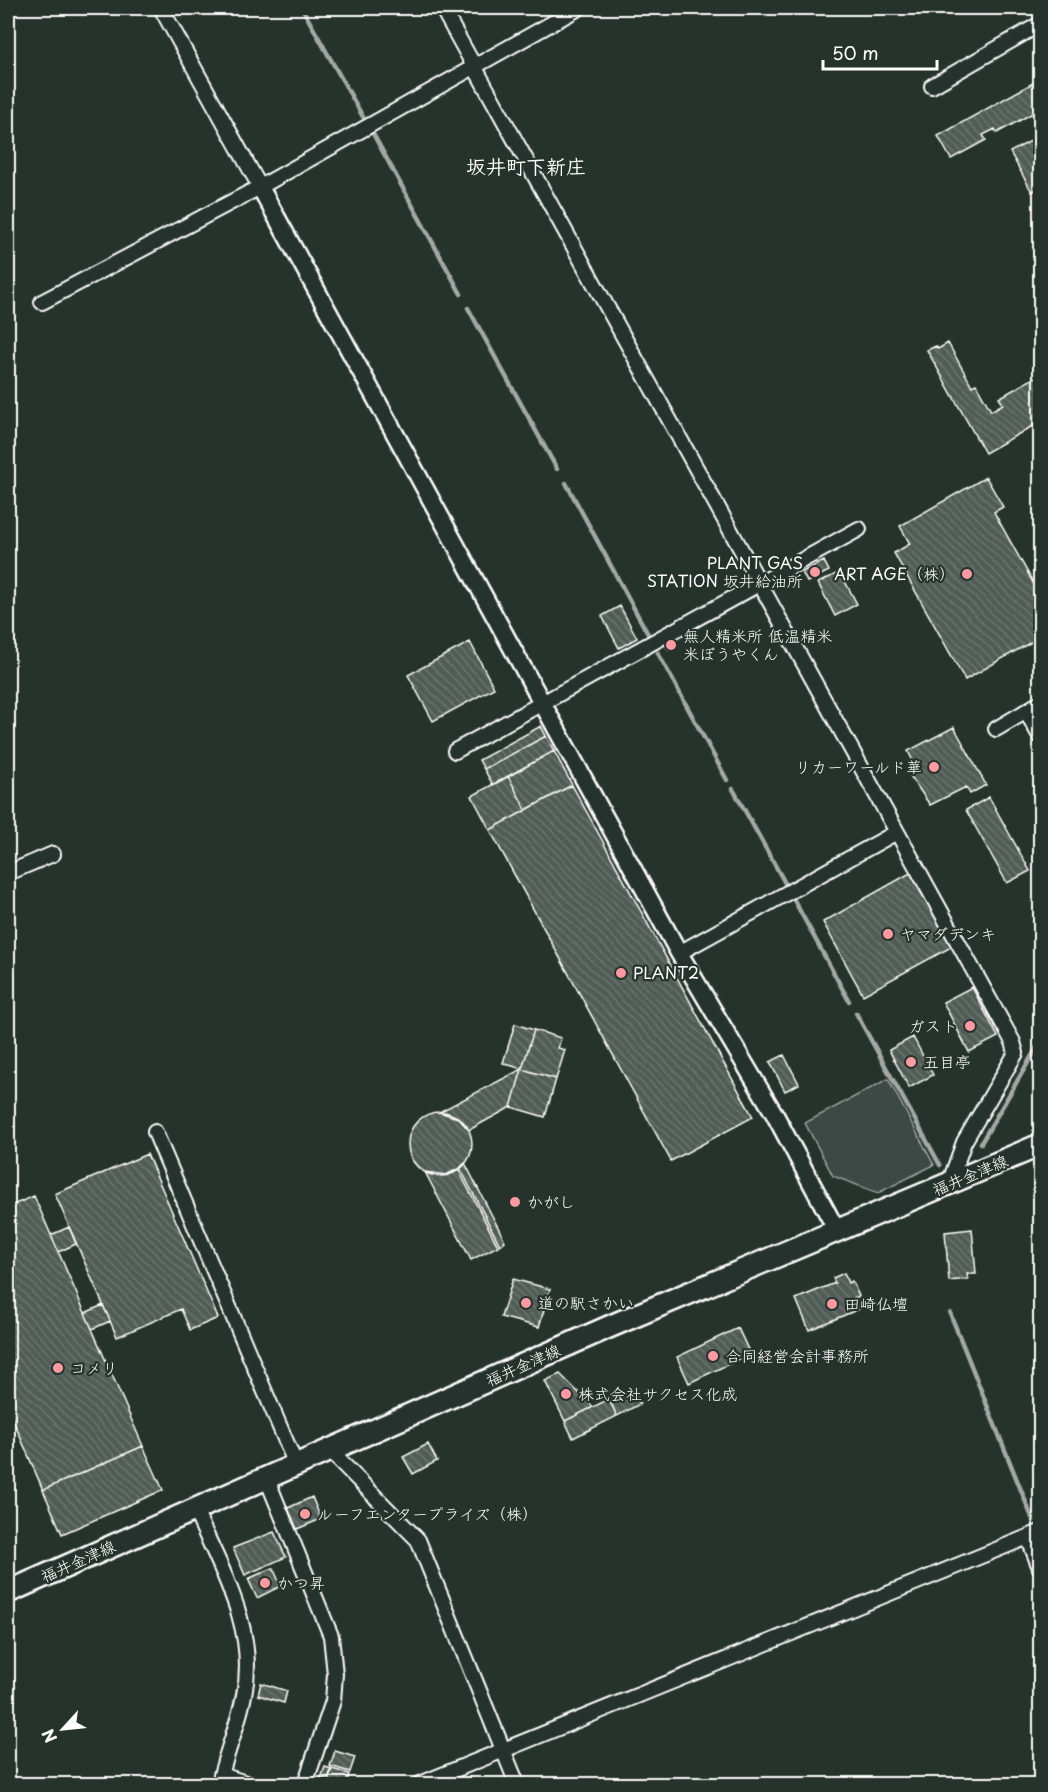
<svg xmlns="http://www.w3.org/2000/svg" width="1048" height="1792" font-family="'Playpen Sans','Klee One',sans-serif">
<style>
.green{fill:#3e4944;stroke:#9ea4a2;stroke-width:1.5}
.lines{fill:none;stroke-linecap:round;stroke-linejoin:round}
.stream{stroke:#a4a9a7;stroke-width:4.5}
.building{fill:url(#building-back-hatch);stroke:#fff;stroke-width:1.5}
.minor-casing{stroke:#fff;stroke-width:18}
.tertiary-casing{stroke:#fff;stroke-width:21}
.primary-casing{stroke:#fff;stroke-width:26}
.minor{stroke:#26332d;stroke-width:14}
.tertiary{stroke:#26332d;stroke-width:16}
.primary{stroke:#26332d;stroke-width:21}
.poi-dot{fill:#ff9aa2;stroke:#26332d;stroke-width:2}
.labels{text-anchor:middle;stroke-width:4.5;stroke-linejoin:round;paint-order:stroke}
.poi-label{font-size:16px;fill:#fff;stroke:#26332d;text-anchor:start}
.street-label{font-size:16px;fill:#fff;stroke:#26332d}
.quarter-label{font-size:20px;font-weight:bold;fill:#fff;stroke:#26332d}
</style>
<defs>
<pattern id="building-back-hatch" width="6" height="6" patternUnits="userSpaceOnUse" patternTransform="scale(1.5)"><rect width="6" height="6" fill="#515c57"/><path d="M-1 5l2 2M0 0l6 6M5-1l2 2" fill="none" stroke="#6b7470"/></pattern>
</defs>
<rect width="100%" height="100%" fill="#26332d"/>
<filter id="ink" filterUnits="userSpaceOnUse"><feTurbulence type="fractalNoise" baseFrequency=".0167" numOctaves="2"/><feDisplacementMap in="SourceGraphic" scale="12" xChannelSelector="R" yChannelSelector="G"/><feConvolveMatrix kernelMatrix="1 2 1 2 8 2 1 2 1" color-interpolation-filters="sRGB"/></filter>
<g filter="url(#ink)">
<path class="green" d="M 888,1079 L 934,1165 L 878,1193 L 833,1176 L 805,1123 Z"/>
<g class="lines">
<path class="stream" d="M 302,8 L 363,117
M 372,132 L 461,294
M 468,308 L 557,469
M 566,483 L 649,636
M 658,653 L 727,780
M 733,789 L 786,885
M 794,900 L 849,1001
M 856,1013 L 940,1165
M 981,1143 L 1040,1042
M 950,1313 L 1033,1520"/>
</g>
<path class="building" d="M 1040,79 L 1040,109 L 997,133 L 995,129 L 983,135 L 986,140 L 951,159 L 938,136 Z
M 1040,136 L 1040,187 L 1032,192 L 1010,152 Z
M 948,343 L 972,386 L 976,384 L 991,411 L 1003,404 L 999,398 L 1039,375 L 1040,422 L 985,453 L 927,350 L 936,346 L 938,349 Z
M 986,477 L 1003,507 L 994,512 L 1040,595 L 1040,637 L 965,680 L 894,553 L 910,544 L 900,526 Z
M 824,561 L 829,571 L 807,582 L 802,572 Z
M 840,572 L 857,604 L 835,616 L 818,583 Z
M 620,606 L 637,638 L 619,648 L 602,616 Z
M 674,641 L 677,646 L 669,650 L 666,645 Z
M 470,642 L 494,688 L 433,721 L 408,675 Z
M 541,726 L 546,736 L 484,769 L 479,760 Z
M 954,727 L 986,785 L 970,794 L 966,787 L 930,805 L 911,777 L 913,761 L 908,751 Z
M 546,736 L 554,751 L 493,785 L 484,769 Z
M 554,751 L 572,785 L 526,810 L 508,776 Z
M 508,776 L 526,810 L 490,830 L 472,796 Z
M 572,785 L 753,1117 L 671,1161 L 490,830 Z
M 989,797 L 1030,871 L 1007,883 L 966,810 Z
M 912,872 L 953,946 L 863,995 L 823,922 Z
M 972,987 L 998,1037 L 969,1052 L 943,1002 Z
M 515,1024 L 534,1030 L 522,1069 L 503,1063 Z
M 534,1030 L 561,1038 L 558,1048 L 565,1050 L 556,1079 L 522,1069 Z
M 913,1037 L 933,1075 L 909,1088 L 889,1050 Z
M 784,1055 L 799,1084 L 785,1091 L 770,1062 Z
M 522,1069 L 556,1079 L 545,1117 L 511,1107 Z
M 522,1069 L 511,1107 L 469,1130 L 458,1118 L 439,1112 Z
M408 1144a32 32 0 1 1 64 0a32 32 0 1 1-64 0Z
M 147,1154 L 218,1318 L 190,1330 L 181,1309 L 117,1337 L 55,1194 Z
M 465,1163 L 505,1241 L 500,1245 L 460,1168 Z
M 458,1169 L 498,1246 L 471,1260 L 425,1172 L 446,1175 Z
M 34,1196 L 143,1446 L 43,1490 L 8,1408 L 8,1207 Z
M 69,1227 L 76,1244 L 58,1252 L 51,1235 Z
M 972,1229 L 976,1274 L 967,1274 L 968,1279 L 949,1281 L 945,1232 Z
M 844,1273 L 848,1283 L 852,1281 L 859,1296 L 854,1298 L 859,1309 L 809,1330 L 796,1299 L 835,1283 L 833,1278 Z
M 513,1279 L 550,1289 L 539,1327 L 501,1317 Z
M 103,1305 L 110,1321 L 92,1329 L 85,1313 Z
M 738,1328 L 750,1354 L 689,1383 L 677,1357 Z
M 560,1374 L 593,1407 L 565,1421 L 545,1381 Z
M 633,1390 L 640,1404 L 617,1416 L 610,1402 Z
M 609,1399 L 617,1416 L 573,1438 L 565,1421 Z
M 428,1444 L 437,1461 L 413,1474 L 403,1457 Z
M 143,1446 L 163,1490 L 62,1534 L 43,1490 Z
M 312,1497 L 321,1519 L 297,1529 L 288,1508 Z
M 312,1497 L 321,1519 L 297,1529 L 288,1508 Z
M 274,1532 L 286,1557 L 245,1575 L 233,1548 Z
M 273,1568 L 281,1586 L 257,1598 L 248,1579 Z
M 261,1683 L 287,1691 L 284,1703 L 258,1695 Z
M 335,1751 L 355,1757 L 350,1772 L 330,1766 Z
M 325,1767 L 331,1769 L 328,1780 L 321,1778 Z
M 332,1769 L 349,1774 L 346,1784 L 327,1784 Z"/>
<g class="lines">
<g class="minor-casing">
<path id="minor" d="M 161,8 L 260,187
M 442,8 L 1013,1042 L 1016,1053 L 964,1142 L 949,1184
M 932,86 L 1040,24
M 42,302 L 260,187 L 579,8
M 1026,711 L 1040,736
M 996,729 L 1040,703
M 455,751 L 859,529
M 8,873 L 53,854
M 679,953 L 897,832
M 155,1132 L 296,1465
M 329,1450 L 418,1540 L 517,1784
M 267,1479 L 331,1636 L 335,1674 L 333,1701 L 305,1784
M 195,1510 C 220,1568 258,1629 244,1695 C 239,1722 228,1748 221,1775 L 249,1784
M 1028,1537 L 1040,1568
M 420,1784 L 1040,1532"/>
</g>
<g class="tertiary-casing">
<path id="tertiary" d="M 260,187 L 679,953 L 775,1115 L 837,1231"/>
</g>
<g class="primary-casing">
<path id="primary" d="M 8,1592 L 611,1326 L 1040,1145"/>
</g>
<use href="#minor" class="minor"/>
<use href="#tertiary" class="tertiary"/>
<use href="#primary" class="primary"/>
</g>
</g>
<g class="poi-dot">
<circle cx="815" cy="572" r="6"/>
<circle cx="967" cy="574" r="6"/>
<circle cx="671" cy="645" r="6"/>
<circle cx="934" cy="767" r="6"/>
<circle cx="888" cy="934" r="6"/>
<circle cx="621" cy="973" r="6"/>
<circle cx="970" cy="1026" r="6"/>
<circle cx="911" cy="1062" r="6"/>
<circle cx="515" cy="1202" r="6"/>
<circle cx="526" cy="1303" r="6"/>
<circle cx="832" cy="1304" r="6"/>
<circle cx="713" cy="1356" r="6"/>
<circle cx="58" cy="1368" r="6"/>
<circle cx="566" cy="1394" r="6"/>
<circle cx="305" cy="1514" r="6"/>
<circle cx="265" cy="1583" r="6"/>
</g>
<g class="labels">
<g class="poi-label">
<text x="803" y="569" text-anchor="end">PLANT GAS<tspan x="803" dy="18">STATION 坂井給油所</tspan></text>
<text x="955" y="580" text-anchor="end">ART AGE（株）</text>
<text x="683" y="642">無人精米所 低温精米<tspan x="683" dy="18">米ぼうやくん</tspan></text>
<text x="922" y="773" text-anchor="end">リカーワールド華</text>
<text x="900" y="940">ヤマダデンキ</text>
<text x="633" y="979">PLANT2</text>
<text x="958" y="1032" text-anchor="end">ガスト</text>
<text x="923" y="1068">五目亭</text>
<text x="527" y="1208">かがし</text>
<text x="538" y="1309">道の駅さかい</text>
<text x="844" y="1310">田崎仏壇</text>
<text x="725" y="1362">合同経営会計事務所</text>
<text x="70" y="1374">コメリ</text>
<text x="578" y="1400">株式会社サクセス化成</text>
<text x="317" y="1520">ルーフエンタープライズ（株）</text>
<text x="277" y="1589">かつ昇</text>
</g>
<g class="street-label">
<text transform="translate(970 1175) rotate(-23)" y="6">福井金津線</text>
<text transform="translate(523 1365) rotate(-24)" y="6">福井金津線</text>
<text transform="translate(78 1561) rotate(-24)" y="6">福井金津線</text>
</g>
<g class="quarter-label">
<text x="526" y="174">坂井町下新庄</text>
</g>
</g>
<rect width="1048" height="1792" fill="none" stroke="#26332d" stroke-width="30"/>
<rect x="15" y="15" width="1018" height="1762" fill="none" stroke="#fff" stroke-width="2" filter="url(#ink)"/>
<g transform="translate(63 1729) rotate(243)" stroke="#26332d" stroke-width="4.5" paint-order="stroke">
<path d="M0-4.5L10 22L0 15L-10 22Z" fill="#ffffff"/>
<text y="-9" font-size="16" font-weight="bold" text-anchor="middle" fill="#ffffff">N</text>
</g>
<path d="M823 60v9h114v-9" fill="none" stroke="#ffffff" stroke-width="3"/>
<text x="832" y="60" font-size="18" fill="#ffffff" stroke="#26332d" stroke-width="4.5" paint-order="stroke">50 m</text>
</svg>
